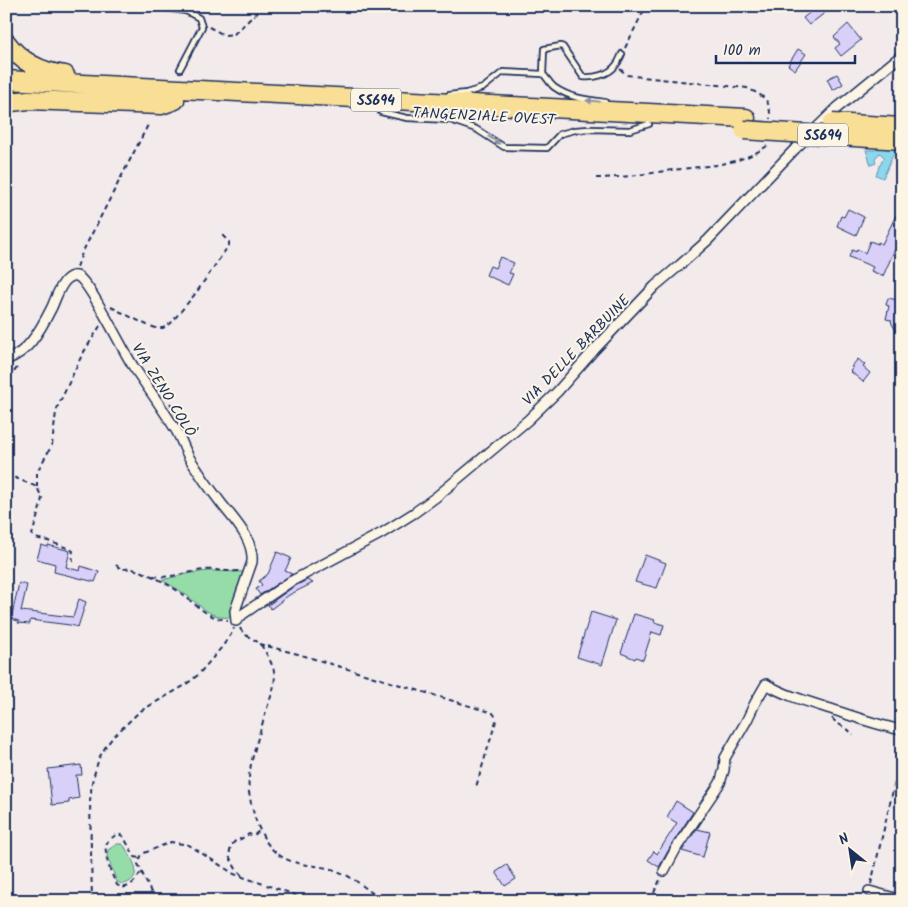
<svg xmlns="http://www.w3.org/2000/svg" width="908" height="907" font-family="Kalam,sans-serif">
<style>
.green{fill:#96dca9;stroke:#588684}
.water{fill:#8cd7ec;stroke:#5f94b3}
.building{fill:#d9d0f9;stroke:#1b2f5e}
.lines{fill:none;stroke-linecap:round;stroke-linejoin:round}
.lane-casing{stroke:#1b2f5e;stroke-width:8}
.street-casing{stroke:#1b2f5e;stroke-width:12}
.highway-casing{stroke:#1b2f5e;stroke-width:21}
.path{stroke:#1b2f5e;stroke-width:2;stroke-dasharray:5 4;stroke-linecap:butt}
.lane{stroke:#fcf5e5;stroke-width:4.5}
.street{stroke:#fcf5e5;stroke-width:9}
.highway{stroke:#f9df96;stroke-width:18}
.highway-bridge-casing{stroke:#1b2f5e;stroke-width:21;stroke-linecap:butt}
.highway-bridge{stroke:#f9df96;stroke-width:18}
.oneway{fill:#8c92a2}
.labels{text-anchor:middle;stroke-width:4;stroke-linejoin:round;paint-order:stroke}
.shield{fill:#fcf5e5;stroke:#5e6a86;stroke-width:1}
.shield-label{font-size:14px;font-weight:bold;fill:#1b2f5e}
.street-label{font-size:15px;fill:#1b2f5e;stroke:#fcf5e5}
</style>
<rect width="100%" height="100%" fill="#f2eaeb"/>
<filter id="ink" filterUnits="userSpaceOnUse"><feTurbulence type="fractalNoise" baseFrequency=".02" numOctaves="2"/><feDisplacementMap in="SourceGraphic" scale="10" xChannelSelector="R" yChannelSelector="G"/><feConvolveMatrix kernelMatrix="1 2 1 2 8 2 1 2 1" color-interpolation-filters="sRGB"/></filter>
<g filter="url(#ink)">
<path class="green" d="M 209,571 L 246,572 L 231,617 C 212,620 200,605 186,595 C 178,589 170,585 162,580 L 191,573 Z
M 117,844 L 122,844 L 125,847 C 131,858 143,873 129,882 C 124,885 122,884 117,882 L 107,856 L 108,850 Z"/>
<path class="water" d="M 885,139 L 900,139 L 883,178 L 876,175 L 882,160 L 885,158 L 880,153 L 875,158 L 876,163 L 871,165 L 866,150 L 876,150 Z"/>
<path class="building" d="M 818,6 L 826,12 L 809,25 L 803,18 Z
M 848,24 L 861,40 L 841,56 L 835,48 L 840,44 L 834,37 Z
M 798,49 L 806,54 L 795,70 L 788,65 Z
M 837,74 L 843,84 L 833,90 L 827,79 Z
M 902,203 L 902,243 L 900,242 L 896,249 L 895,249 L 883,276 L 871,271 L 873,267 L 849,257 L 852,250 L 856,252 L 857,249 L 865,253 L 870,241 L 878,244 L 878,242 L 882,244 Z
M 848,209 L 864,217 L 856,235 L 837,226 L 841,216 L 844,217 Z
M 500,257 L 514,263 L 509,273 L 513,274 L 508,285 L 486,275 L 490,266 L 495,268 Z
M 888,298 L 902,301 L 902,340 L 892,324 L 891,320 L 886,319 L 889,306 L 886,305 Z
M 858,359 L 865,365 L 863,367 L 870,373 L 863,382 L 850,371 L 853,368 L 851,367 Z
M 41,545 L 48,547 L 48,545 L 70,551 L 66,567 L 80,571 L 81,566 L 99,572 L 95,582 L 54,572 L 55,564 L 37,559 Z
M 277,552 L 291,558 L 285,571 L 292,574 L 260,595 L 256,589 L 262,585 L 259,581 L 268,574 Z
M 645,555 L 666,563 L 657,588 L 635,582 Z
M 307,580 L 313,583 L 289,595 L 271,609 L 268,605 L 293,587 Z
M 19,583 L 27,585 L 21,611 L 73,617 L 79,599 L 86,602 L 78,627 L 70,625 L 30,620 L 30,624 L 18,623 L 19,621 L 11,619 Z
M 591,612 L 616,620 L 602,665 L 577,657 Z
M 634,614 L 655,620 L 654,622 L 664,625 L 661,635 L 652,632 L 643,660 L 636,657 L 635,659 L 621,653 Z
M 81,765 L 82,775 L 76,775 L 79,798 L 69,800 L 69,803 L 52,805 L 48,769 Z
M 676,801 L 693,812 L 672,844 L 659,867 L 648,860 L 654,851 L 657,854 L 677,823 L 667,817 Z
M 704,818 L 697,829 L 710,832 L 703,857 L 682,851 Z
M 507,865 L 516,879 L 505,886 L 496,872 Z"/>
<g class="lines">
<g class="lane-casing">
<path id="lane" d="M 149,6 L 186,11 L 199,18 L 202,27 L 180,69
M 543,74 L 544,49 L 561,46 L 563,47 L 583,77 C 594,78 609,75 616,65 C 619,62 620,58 622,54
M 449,95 L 466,93 L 483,88 L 503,72 L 543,74 C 547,78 550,84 554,87 C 569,98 588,100 605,102
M 381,112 L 407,118 L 450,120 L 476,129 L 504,147 L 547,148 L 560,134 L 575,130 L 589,129 L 630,130 L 649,124"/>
</g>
<g class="street-casing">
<path id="street" d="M 6,360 C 16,356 24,351 31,342 C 39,332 46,319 52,307 C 56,298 59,287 66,280 C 69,277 73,275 77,276 C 89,280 123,351 133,366 C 148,388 163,409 177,432 C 182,441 185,451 190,459 C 200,475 210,489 221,503 C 234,520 254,539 252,562 L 237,605 L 235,611 L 236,621
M 236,621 L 243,614 L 290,582 L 382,533 L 414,513 L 436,497 L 528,420 L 557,392 L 595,349 L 655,286 L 680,265 L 708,240 L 795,149 L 837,108 L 902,55
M 664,871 L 677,847 L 720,783 L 724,770 L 725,758 L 747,720 L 755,703 L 766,684 C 786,696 809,702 831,709 C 855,717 877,725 902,730
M 869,891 L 902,900"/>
</g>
<g class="highway-casing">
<path id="highway" d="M 6,42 C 20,61 41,72 65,75
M 6,80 L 746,118
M 6,103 L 11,102 L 28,100 L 161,105 L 175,100"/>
</g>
<path class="path" d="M 209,27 L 224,35 L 234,34 L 264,6
M 625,48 L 646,6
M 620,69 L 627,75 L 642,77 L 747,88 C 763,96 771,99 770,119
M 596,178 C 621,178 646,174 672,170 C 704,166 739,166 767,146
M 77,267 L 82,253 L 149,123
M 111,307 L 147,325 L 156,328 L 163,328 L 171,323 L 196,293 L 229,245 L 229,242 L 221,234
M 6,376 L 14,372 L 19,365
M 170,403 L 178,416
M 6,474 L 37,487 L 42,498 L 40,508 L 32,535 L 35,538 L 48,541 L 70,549 L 73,551 L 72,555 L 73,561
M 37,487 L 37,472 L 52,445 L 56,412 L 58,406 L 82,355 L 100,326
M 116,565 L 121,569 C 126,569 131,568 136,570 C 148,573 168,584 178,591 C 194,602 207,619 228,620
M 153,576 C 170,579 187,572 204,570 C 216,569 228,572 240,571
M 240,628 C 245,638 253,637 260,644 C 265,650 272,663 274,671 C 277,685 270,698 266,711 C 260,734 246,769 249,792 C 250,801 253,810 255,818 C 259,829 264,840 271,848 C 289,867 308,863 331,869 C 350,874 367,889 382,901
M 259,644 L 298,654 L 493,713 L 495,716 L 496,721 L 476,787
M 832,718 C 838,726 848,727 853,735
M 139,858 L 135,857 L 123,836 L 118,834 C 115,836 109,839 108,841 C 101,851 112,876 117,885 C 128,892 135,881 141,872
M 242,876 L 236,869 L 229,856 L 231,846 L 236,840 L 241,839 L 249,834 L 253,836 L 260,830
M 871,884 L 902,752
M 92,901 L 90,801 L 92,782 L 99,758 L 106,746 L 114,736 L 139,712 L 184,686 L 198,675 L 222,647 L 232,633 L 234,628
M 155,901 L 138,864 L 142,854 L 171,842 L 189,845 L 234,874 L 287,892 L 310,901
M 650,901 L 661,878"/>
<use href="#lane" class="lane"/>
<use href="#street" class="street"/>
<use href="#highway" class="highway"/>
<g class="highway-bridge-casing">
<path id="highway-bridge" d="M 832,123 L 902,127
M 744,130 L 902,140"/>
</g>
<use href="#highway-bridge" class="highway-bridge"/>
</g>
<defs><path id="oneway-solid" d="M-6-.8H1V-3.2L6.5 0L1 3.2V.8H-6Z" transform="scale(1.25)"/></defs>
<g class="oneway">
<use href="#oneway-solid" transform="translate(593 101) rotate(-174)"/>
<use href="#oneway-solid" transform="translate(494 140) rotate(33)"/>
</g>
</g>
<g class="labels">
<g class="shield">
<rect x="351" y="88.5" width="50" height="23" rx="4"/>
<rect x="798" y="123.5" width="50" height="23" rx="4"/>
</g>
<g class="shield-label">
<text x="376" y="105">SS694</text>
<text x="823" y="140">SS694</text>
</g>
<g class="street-label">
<text transform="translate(484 116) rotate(3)" y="5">TANGENZIALE OVEST</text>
<text transform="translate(576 350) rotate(-46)" y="5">VIA DELLE BARBUINE</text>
<text transform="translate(164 390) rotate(58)" y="5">VIA ZENO COLÒ</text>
</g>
</g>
<rect width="908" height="907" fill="none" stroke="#fcf5e5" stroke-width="25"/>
<rect x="12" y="12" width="883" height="882" fill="none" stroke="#1b2f5e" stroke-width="2" filter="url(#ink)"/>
<g transform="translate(850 850) rotate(330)" stroke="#fcf5e5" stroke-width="4" paint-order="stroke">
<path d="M0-4L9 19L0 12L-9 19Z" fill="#1b2f5e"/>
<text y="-8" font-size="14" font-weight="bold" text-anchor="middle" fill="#1b2f5e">N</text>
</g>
<path d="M716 55v8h139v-8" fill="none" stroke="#1b2f5e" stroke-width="2.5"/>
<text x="723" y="55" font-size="15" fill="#1b2f5e" stroke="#fcf5e5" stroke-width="4" paint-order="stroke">100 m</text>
</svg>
